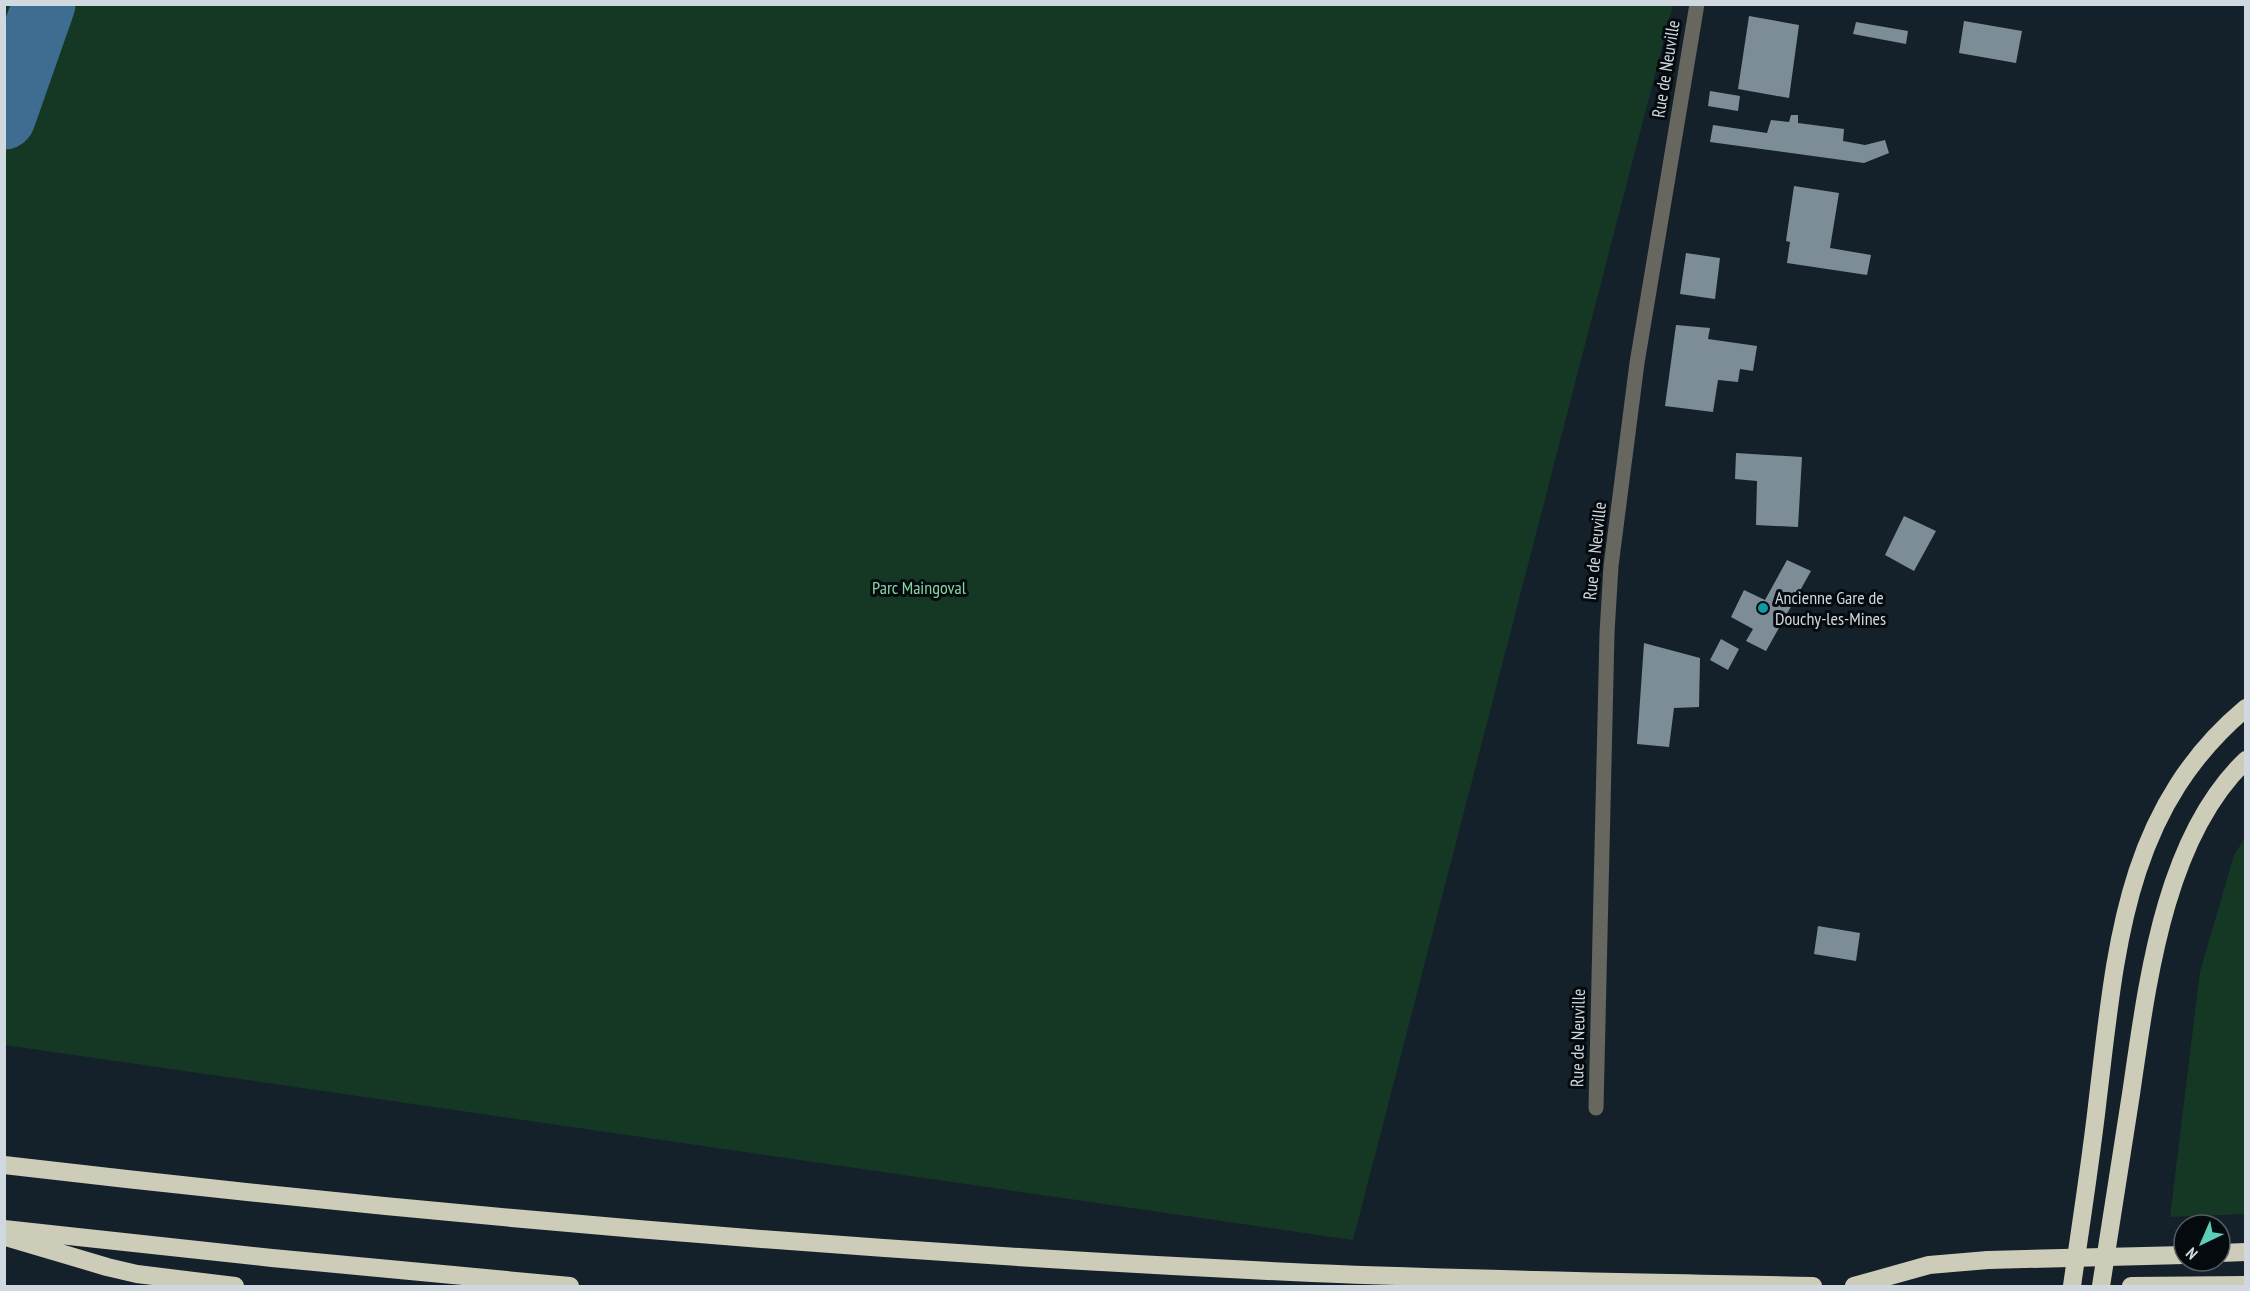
<svg xmlns="http://www.w3.org/2000/svg" width="2250" height="1291" font-family="'PT Sans Narrow',sans-serif">
<style>
.green{fill:#153824}
.lines{fill:none;stroke-linecap:round;stroke-linejoin:round}
.river{stroke:#3f6d91;stroke-width:63}
.building{fill:#7d8d98}
.minor{stroke:#67665f;stroke-width:15}
.highway{stroke:#cdccb9;stroke-width:18}
.highway-bridge{stroke:#cdccb9;stroke-width:18}
.culture-dot{fill:#0f9aa8;stroke:#050a0e;stroke-width:2}
.labels{text-anchor:middle;stroke-width:6;stroke-linejoin:round;paint-order:stroke}
.street-label{font-size:18px;fill:#d0d9df;stroke:#050a0e}
.park-label{font-size:18px;fill:#86d6a5;stroke:#050a0e}
.poi-label{font-size:18px;fill:#d0d9df;stroke:#050a0e;text-anchor:start}
</style>
<rect width="100%" height="100%" fill="#14212a"/>
<path class="green" d="M 5,4 L 1673,5 L 1353,1240 L 5,1045 Z
M 2245,838 L 2245,1214 L 2170,1217 L 2200,972 L 2234,855 Z"/>
<g class="lines">
<path class="river" d="M 4,118 L 44,4"/>
</g>
<path class="building" d="M 1749,16 L 1799,25 L 1789,98 L 1738,89 Z
M 1964,21 L 2022,31 L 2016,63 L 1959,53 Z
M 1856,22 L 1908,31 L 1906,44 L 1853,34 Z
M 1710,91 L 1740,96 L 1738,111 L 1708,106 Z
M 1791,115 L 1798,115 L 1798,123 L 1844,129 L 1843,141 L 1865,145 L 1885,140 L 1889,153 L 1864,163 L 1710,142 L 1713,125 L 1767,133 L 1771,120 L 1789,122 Z
M 1794,186 L 1839,193 L 1830,248 L 1871,255 L 1867,275 L 1787,263 L 1790,242 L 1786,241 Z
M 1686,253 L 1720,258 L 1715,299 L 1680,294 Z
M 1676,325 L 1710,328 L 1708,339 L 1757,346 L 1753,371 L 1740,369 L 1738,382 L 1718,380 L 1713,412 L 1665,406 Z
M 1736,453 L 1802,457 L 1798,527 L 1756,525 L 1757,481 L 1735,479 Z
M 1904,516 L 1936,531 L 1914,571 L 1885,555 Z
M 1787,560 L 1811,571 L 1766,651 L 1746,641 L 1753,629 L 1731,617 L 1744,590 L 1765,600 Z
M 1721,639 L 1739,649 L 1728,670 L 1710,660 Z
M 1644,643 L 1700,658 L 1699,707 L 1674,708 L 1669,747 L 1637,744 Z
M 1818,926 L 1860,933 L 1856,961 L 1814,954 Z"/>
<g class="lines">
<path class="minor" d="M 1596,1108 L 1607,633 L 1611,566 L 1637,363 L 1697,4"/>
<path class="highway" d="M 4,1165 C 439,1216 875,1253 1312,1273 C 1478,1280 1646,1282 1813,1286
M 4,1229 L 272,1258 L 570,1286
M 6,1237 L 107,1267 L 137,1274 L 235,1286
M 2220,1253 L 2246,1252
M 1854,1286 L 1929,1265 L 1988,1260
M 2072,1286 C 2081,1223 2091,1160 2098,1097 C 2116,950 2124,810 2246,708
M 2101,1286 C 2111,1222 2121,1158 2131,1094 C 2147,986 2163,839 2246,760
M 2131,1286 L 2246,1285"/>
<path class="highway-bridge" d="M 1988,1260 L 2184,1255"/>
</g>
<circle class="culture-dot" cx="1763" cy="608" r="6"/>
<g class="labels">
<g class="street-label">
<text transform="translate(1666 69) rotate(-81)" y="6">Rue de Neuville</text>
<text transform="translate(1595 551) rotate(-84)" y="6">Rue de Neuville</text>
<text transform="translate(1578 1038) rotate(-89)" y="6">Rue de Neuville</text>
</g>
<g class="park-label">
<text x="919" y="594">Parc Maingoval</text>
</g>
<g class="poi-label">
<text x="1775" y="604">Ancienne Gare de<tspan x="1775" dy="21">Douchy-les-Mines</tspan></text>
</g>
</g>
<rect width="2250" height="1291" fill="none" stroke="#d0d9df" stroke-width="12"/>
<g transform="translate(2202 1243) rotate(224)"><circle r="28" fill="#050a0e" stroke="#565d62" stroke-width="1.5"/>
<path d="M0-4.5L10 22L0 15L-10 22Z" fill="#5dceb9"/>
<text y="-9" font-size="16" font-weight="bold" text-anchor="middle" fill="#d0d9df">N</text>
</g>
</svg>
